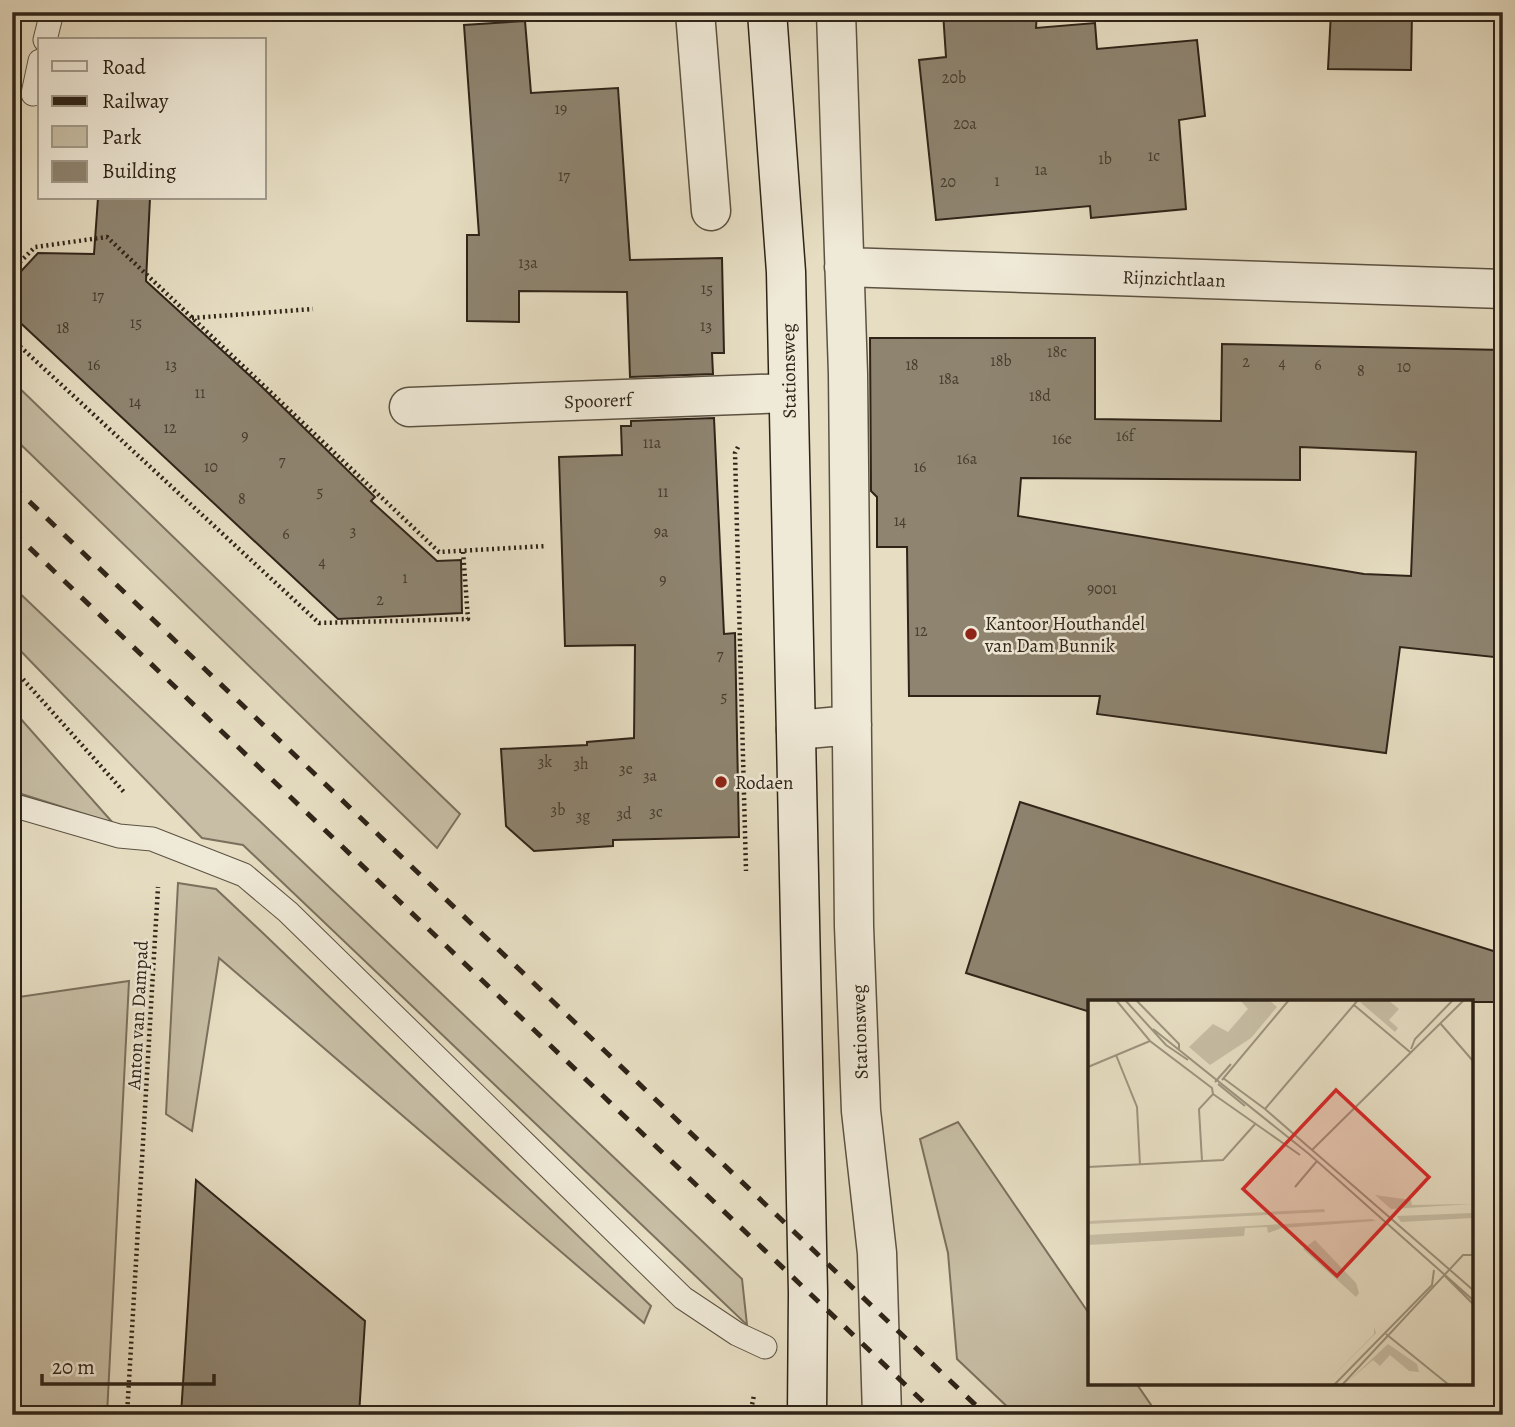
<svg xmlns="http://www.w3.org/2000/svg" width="1515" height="1427" font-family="Alegreya,serif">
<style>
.green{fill:#c7bea5;stroke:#7a715e;stroke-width:2}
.building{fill:#8e8470;stroke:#2e2418;stroke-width:2;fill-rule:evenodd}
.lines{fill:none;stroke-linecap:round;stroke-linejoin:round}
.lane-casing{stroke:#5c5242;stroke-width:25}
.street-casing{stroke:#5c5242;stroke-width:41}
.secondary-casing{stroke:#2e2418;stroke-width:41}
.path{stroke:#2e2418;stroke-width:4.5;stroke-dasharray:2 3.5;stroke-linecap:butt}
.lane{stroke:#efe9d7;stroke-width:23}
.street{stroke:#efe9d7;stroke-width:38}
.secondary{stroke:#efe9d7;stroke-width:38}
.rail{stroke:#2e2418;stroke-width:5;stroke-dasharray:12 12;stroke-linecap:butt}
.poi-dot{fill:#8f2418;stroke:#efe9d7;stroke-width:2.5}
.labels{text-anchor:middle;stroke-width:5;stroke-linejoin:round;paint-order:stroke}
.number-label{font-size:16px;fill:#463c2e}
.street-label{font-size:19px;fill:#2e2418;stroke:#efe9d7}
.poi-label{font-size:19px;fill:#2e2418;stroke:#efe9d7;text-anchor:start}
.inset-road{fill:none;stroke:#9c937e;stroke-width:2}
.view{fill:#d62828;fill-opacity:0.15;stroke:#d62828;stroke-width:3.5}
.inset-edge{fill:none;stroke:#2e2418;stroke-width:3.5}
</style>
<rect width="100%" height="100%" fill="#e6ddc2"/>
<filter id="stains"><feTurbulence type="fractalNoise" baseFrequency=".00286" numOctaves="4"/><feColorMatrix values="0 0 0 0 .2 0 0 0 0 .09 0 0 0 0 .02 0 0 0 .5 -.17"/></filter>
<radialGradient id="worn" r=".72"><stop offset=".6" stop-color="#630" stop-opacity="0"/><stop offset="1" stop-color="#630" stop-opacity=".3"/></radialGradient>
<path class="green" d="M 12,381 L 460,814 L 437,848 L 12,436 Z
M 12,586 L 742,1279 L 747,1325 L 243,845 L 202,838 L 12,642 Z
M 12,709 L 113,823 L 12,791 Z
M 178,883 L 216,889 L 266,936 L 651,1306 L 644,1323 L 219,958 L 192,1131 L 166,1114 Z
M 129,981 L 107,1415 L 12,1415 L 12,991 L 19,997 Z
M 958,1122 L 1090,1315 L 1090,1383 L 1136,1383 L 1158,1415 L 1016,1415 L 957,1359 L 948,1253 L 920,1139 Z"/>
<path class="building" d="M 943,12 L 1037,12 L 1036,28 L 1095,23 L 1097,49 L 1197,40 L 1205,116 L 1179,120 L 1186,209 L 1091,218 L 1090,206 L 936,220 L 919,60 L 946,57 Z
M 1331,12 L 1412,12 L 1411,70 L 1328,69 Z
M 525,21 L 531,93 L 618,88 L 630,260 L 722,258 L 724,353 L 712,353 L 713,374 L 630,377 L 627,292 L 519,291 L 519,322 L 467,321 L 467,235 L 479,235 L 464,25 Z
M 98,198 L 150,198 L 146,281 L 261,386 L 375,497 L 371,501 L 437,561 L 461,560 L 462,613 L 338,619 L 12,315 L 12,281 L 38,253 L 94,254 Z
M 870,338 L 1095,338 L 1095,419 L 1221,421 L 1222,344 L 1503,350 L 1503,658 L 1400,647 L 1386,753 L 1097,714 L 1100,696 L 909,696 L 907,547 L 877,547 L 877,497 L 871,491 ZM 1300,447 L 1416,452 L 1411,576 L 1364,574 L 1018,516 L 1021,478 L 1300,480 Z
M 714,418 L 724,634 L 735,633 L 739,837 L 613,840 L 613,846 L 534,851 L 506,826 L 501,749 L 587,745 L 587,742 L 634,738 L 635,645 L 565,646 L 559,457 L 622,455 L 621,426 L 631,426 L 631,421 Z
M 1020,802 L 1503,954 L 1503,1002 L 1090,1002 L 1090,1012 L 966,973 Z
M 196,1180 L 365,1321 L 359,1415 L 181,1415 Z"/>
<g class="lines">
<g class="lane-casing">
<path id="lane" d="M 45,40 L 52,12
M 33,94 L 40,61
M 12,805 L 119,836 L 152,839 L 244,875 L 288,912 L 683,1298 L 737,1334 L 765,1347"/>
</g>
<g class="street-casing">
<path id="street" d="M 695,12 L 711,211
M 836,12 L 848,374 L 854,926 L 861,1111 L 877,1253 L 882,1415
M 844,267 L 1503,289
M 409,407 L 788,393
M 796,730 L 852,725"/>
</g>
<g class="secondary-casing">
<path id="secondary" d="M 767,12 L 786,272 L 808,1293 L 807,1415"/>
</g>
<path class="path" d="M 12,270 L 35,247 L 107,237 L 439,552 L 546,546
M 192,318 L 313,309
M 12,339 L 319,623 L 468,619 L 463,551
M 738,447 L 735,453 L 746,871
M 12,667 L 124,792
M 127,1415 L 158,887
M 750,1415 L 754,1395"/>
<use href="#lane" class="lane"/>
<use href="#street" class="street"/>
<use href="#secondary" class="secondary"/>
<path class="rail" d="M 12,485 L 986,1415
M 12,531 L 937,1415"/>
</g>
<g class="poi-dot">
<circle cx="971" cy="634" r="7"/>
<circle cx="721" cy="782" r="7"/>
</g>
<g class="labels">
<g class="number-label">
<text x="954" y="83">20b</text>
<text x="561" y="114">19</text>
<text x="965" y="129">20a</text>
<text x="1154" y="161">1c</text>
<text x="1105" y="164">1b</text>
<text x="1041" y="175">1a</text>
<text x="564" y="181">17</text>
<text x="997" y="186">1</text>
<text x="948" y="187">20</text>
<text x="528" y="268">13a</text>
<text x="707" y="294">15</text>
<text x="98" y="301">17</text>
<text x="136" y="328">15</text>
<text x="706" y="331">13</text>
<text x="63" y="333">18</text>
<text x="1057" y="357">18c</text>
<text x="1001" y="366">18b</text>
<text x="1246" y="367">2</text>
<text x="1282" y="368">4</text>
<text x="94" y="370">16</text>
<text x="171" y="370">13</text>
<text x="912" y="370">18</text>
<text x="1318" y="370">6</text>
<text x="1404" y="372">10</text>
<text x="1361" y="376">8</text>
<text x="949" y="384">18a</text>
<text x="200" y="398">11</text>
<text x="1040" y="401">18d</text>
<text x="135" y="407">14</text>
<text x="170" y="433">12</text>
<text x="245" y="441">9</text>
<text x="1125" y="441">16f</text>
<text x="1062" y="444">16e</text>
<text x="652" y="448">11a</text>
<text x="967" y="464">16a</text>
<text x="282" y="466">7</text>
<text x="211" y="472">10</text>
<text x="920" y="472">16</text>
<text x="320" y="497">5</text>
<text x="663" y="497">11</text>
<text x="242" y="504">8</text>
<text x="900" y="526">14</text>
<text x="353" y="536">3</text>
<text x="661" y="537">9a</text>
<text x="286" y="539">6</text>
<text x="322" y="567">4</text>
<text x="405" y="583">1</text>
<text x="663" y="585">9</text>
<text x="1102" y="594">9001</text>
<text x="380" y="605">2</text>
<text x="921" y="636">12</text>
<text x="720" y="660">7</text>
<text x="724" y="702">5</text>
<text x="545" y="767">3k</text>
<text x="581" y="769">3h</text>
<text x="626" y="774">3e</text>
<text x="650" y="781">3a</text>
<text x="558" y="815">3b</text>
<text x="656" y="817">3c</text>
<text x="624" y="819">3d</text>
<text x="583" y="821">3g</text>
</g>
<g class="street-label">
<text transform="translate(1174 278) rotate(2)" y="7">Rijnzichtlaan</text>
<text transform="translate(788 371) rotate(-91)" y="7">Stationsweg</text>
<text transform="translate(598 400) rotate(-2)" y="7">Spoorerf</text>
<text transform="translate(137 1015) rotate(-87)" y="7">Anton van Dampad</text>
<text transform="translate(859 1032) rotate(-92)" y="7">Stationsweg</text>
</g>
<g class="poi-label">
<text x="985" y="630">Kantoor Houthandel<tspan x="985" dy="22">van Dam Bunnik</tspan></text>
<text x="735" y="789">Rodaen</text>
</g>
</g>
<g transform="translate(1088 1000)">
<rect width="385" height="385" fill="#e6ddc2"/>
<path d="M 152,0 L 181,0 L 189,7 L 163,38 L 122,65 L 101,47 L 125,24 L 140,32 L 160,9 ZM 300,0 L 311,9 L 301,20 L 310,28 L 307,32 L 272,2 ZM 287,195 L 323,200 L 324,205 L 385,204 L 303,209 ZM 236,209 L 237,212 L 0,224 L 0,221 ZM 385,213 L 385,218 L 313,222 L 309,216 ZM 284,219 L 288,221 L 194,228 L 180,233 L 179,227 L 157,228 L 156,236 L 0,245 L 0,235 ZM 227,240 L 268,283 L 271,293 L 268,297 L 215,249 ZM 286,327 L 288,333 L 236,385 L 286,334 ZM 300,344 L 329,364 L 331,372 L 321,371 L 302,355 L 292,366 L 285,360 L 256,385 Z" fill="#c7bea5"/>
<path class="inset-road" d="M 28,0 L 62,41 L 124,88 L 125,94M 37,0 L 78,45 L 100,60M 48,0 L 91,44 L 91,49M 266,5 L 322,52M 352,23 L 385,61M 65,29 L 221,154 L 385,300M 323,49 L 327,39 L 365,0M 28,55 L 49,107 L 52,165M 0,67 L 62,41M 135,78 L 177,109 L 385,290M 134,80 L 201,0M 127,82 L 143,64M 130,84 L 157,106M 177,109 L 270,0M 224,150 L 376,0M 114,161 L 111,109 L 125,94 L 212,155M 0,167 L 135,160 L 168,123M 207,187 L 229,161M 357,276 L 385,304M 298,334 L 361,385M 246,385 L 344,285 L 346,270M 254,385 L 375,255 L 385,255"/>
<path class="view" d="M 248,90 L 341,177 L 249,276 L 155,189 Z"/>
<rect width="385" height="385" class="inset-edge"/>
</g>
<rect width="1515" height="1427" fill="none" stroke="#e6ddc2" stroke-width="42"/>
<rect x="14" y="14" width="1487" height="1399" fill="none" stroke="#2e2418" stroke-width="3.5"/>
<rect x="21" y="21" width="1473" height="1385" fill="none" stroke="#2e2418" stroke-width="2"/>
<rect x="38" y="38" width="228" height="161" fill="#efe9d7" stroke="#a29a8b" stroke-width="2"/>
<rect x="52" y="61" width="35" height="10" fill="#efe9d7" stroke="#a29a8b" stroke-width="2"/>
<text x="102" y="74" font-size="21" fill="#2e2418">Road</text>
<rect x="52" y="96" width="35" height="10" fill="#2e2418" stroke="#a29a8b" stroke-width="2"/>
<text x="102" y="108" font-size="21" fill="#2e2418">Railway</text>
<rect x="52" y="126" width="35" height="21" fill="#c7bea5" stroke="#a29a8b" stroke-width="2"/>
<text x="102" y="144" font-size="21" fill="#2e2418">Park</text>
<rect x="52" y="161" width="35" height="21" fill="#8e8470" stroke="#a29a8b" stroke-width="2"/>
<text x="102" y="178" font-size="21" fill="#2e2418">Building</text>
<path d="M42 1374v10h172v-10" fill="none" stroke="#2e2418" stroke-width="3.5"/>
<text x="52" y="1374" font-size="21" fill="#2e2418" stroke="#efe9d7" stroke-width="5" paint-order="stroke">20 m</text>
<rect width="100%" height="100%" filter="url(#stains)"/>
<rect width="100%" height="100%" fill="url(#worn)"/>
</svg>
